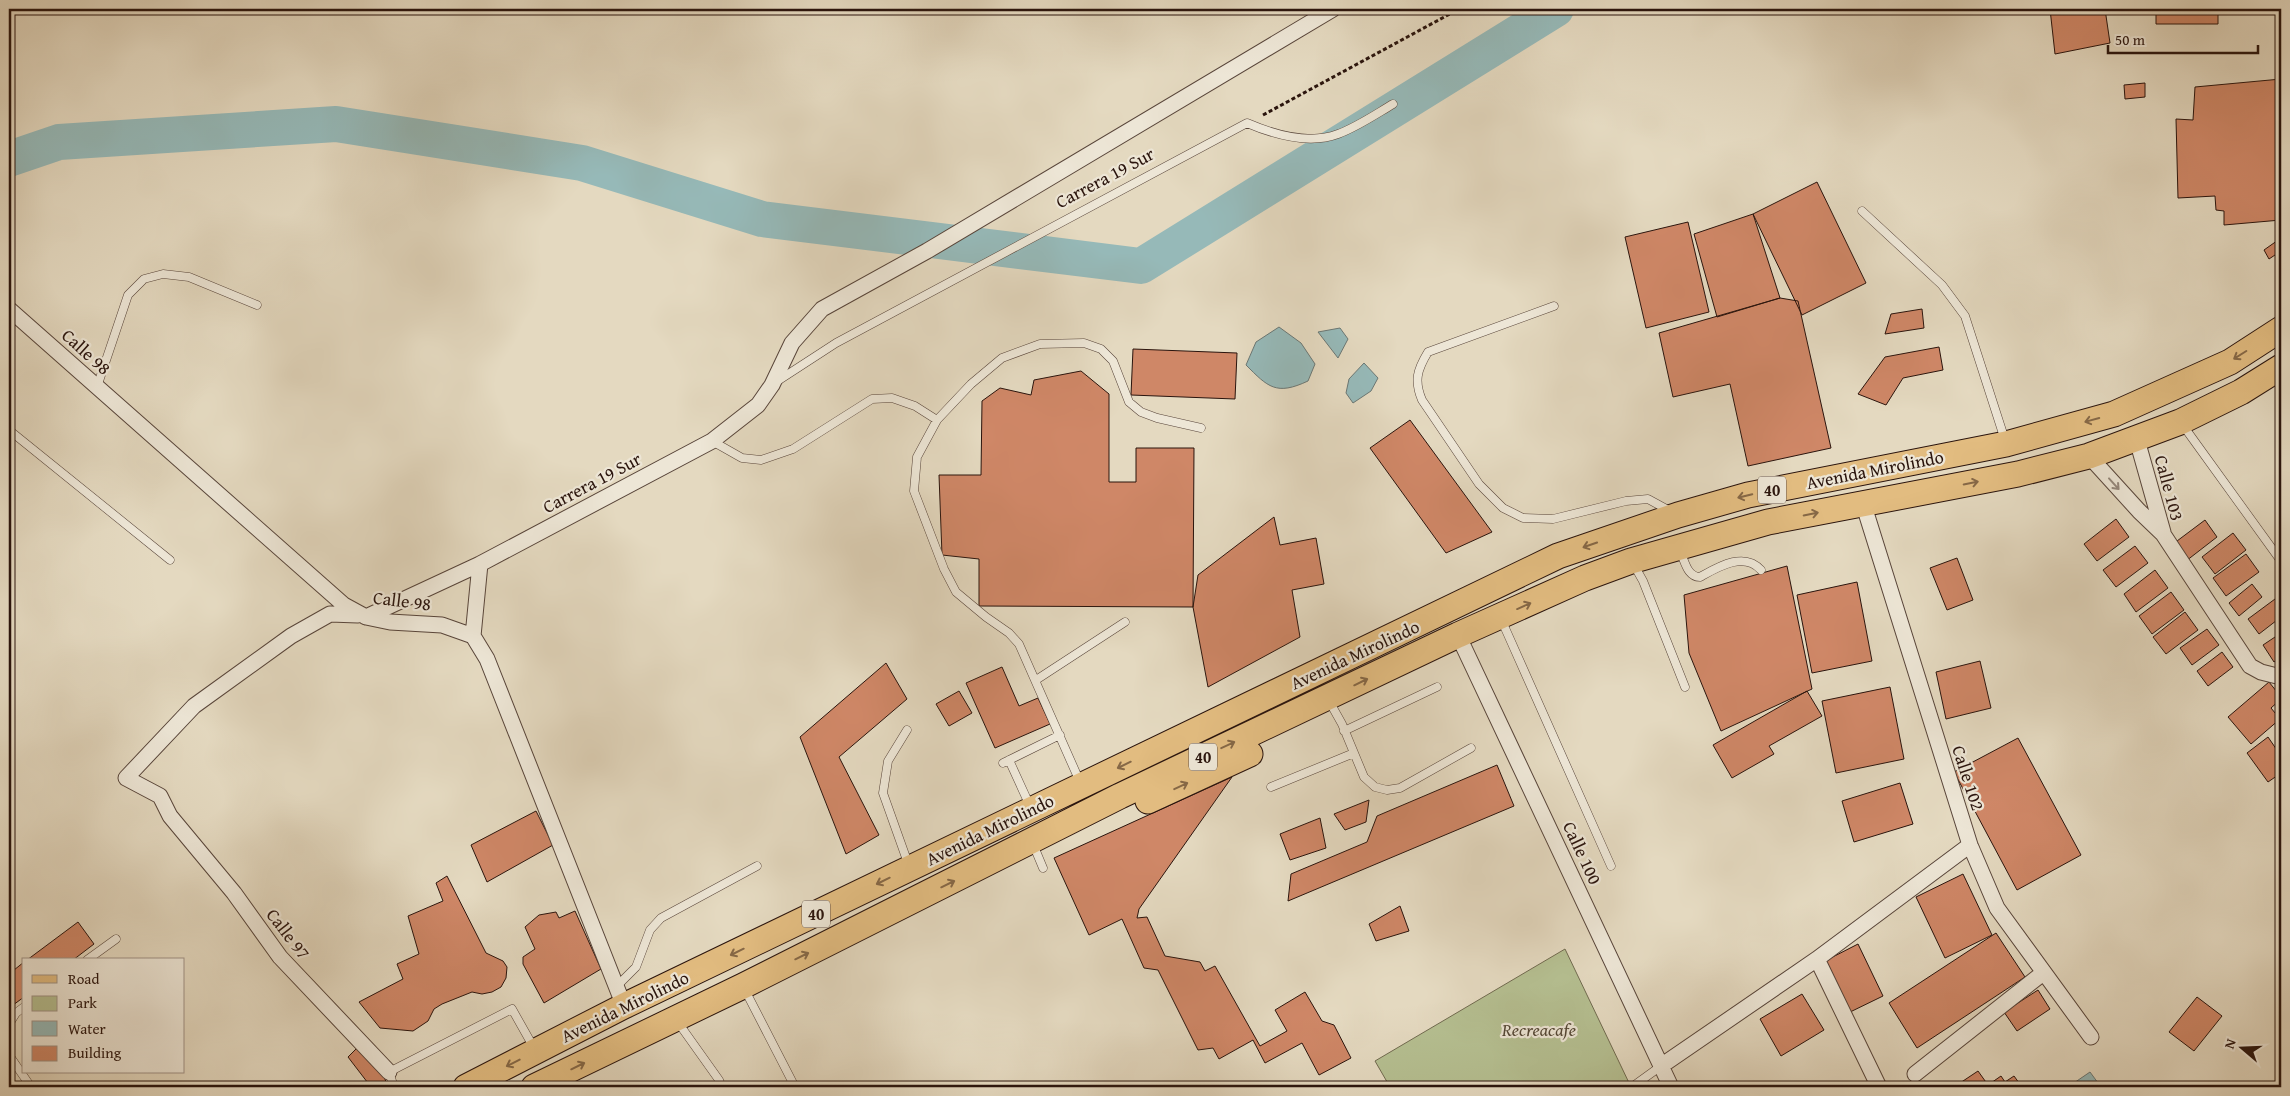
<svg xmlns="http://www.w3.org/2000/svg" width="2290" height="1096" font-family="'Gentium Book Plus',serif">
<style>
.green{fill:#b5bf91;stroke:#706a4f}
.water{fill:#96b9b8;stroke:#6b7774}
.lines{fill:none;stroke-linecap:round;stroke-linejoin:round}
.river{stroke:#96b9b8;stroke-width:36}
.building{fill:#cf8767;stroke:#2a140d}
.lane-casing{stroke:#58453a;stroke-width:9}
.street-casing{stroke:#58453a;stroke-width:17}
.primary-casing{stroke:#2a140d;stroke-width:27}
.path{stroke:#2a140d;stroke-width:3;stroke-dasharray:4 2.5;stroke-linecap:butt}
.lane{stroke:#ede6d6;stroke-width:8}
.street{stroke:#ede6d6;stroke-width:15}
.primary{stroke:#e2bc80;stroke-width:25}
.oneway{stroke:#866846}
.oneway2{stroke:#95887c}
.labels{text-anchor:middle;stroke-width:4.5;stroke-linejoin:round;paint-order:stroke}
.shield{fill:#ede6d6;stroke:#645349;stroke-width:1}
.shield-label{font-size:16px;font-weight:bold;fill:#2a140d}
.street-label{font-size:18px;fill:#2a140d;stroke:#ede6d6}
.park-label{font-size:18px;font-style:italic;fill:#544735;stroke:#ede6d6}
</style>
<rect width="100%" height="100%" fill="#e4d9c0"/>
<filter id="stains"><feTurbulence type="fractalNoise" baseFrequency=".004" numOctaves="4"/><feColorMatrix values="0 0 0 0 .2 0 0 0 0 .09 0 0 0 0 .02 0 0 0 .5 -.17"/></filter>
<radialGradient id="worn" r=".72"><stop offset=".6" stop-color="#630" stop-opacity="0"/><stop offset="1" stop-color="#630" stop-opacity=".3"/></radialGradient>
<path class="green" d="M 1565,949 L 1631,1087 L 1390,1087 L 1375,1061 Z"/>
<path class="water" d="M 1279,327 L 1301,343 L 1315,364 L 1308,381 C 1276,396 1268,387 1246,365 L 1256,342 Z
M 1340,328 L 1348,339 L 1338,358 L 1318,332 Z
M 1364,363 L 1378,378 L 1371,391 L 1353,403 L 1346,393 L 1349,379 Z
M 2090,1072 L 2101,1087 L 2068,1087 Z"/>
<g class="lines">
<path class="river" d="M 9,159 L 59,142 L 336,124 L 582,163 L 762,219 L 1141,266 L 1556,9"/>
</g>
<path class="building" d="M 2050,9 L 2105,9 L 2110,43 L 2055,54 Z
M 2156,9 L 2218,9 L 2218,24 L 2156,24 Z
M 2281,79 L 2281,220 L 2224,225 L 2224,211 L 2216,210 L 2215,196 L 2178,198 L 2176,119 L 2193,120 L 2195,87 Z
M 2145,83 L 2145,97 L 2125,99 L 2124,85 Z
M 1817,182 L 1866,283 L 1802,315 L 1753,214 Z
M 1753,214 L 1780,298 L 1717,317 L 1694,234 Z
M 1688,222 L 1709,312 L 1646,328 L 1625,237 Z
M 2281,238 L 2281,251 L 2269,259 L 2264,250 Z
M 1780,298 L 1798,301 L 1831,448 L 1748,466 L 1730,384 L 1673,397 L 1659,333 Z
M 1922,309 L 1924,328 L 1885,334 L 1891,314 Z
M 1939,347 L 1943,370 L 1903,378 L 1886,405 L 1858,394 L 1885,357 Z
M 1133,349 L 1237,353 L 1235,399 L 1131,395 Z
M 1081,371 L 1109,394 L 1109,482 L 1136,482 L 1136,448 L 1194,448 L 1193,607 L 979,606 L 979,559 L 942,555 L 939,475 L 981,475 L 982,401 L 1000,388 L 1031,395 L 1034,380 Z
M 1410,420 L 1492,532 L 1446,553 L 1370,448 Z
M 1274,517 L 1280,545 L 1316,538 L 1324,584 L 1292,590 L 1300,637 L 1208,687 L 1193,607 L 1198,575 Z
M 2116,519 L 2129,537 L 2097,561 L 2084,544 Z
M 2205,520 L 2217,537 L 2186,561 L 2173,544 Z
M 2233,533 L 2246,550 L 2215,574 L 2202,557 Z
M 2135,546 L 2148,563 L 2116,587 L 2103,570 Z
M 2246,554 L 2259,572 L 2226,596 L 2213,578 Z
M 1957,558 L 1973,600 L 1947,610 L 1930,568 Z
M 1787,566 L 1812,689 L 1721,731 L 1689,653 L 1684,595 Z
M 2155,570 L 2168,588 L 2136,612 L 2124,594 Z
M 1857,582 L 1872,661 L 1812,673 L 1797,595 Z
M 2252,584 L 2262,597 L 2239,616 L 2229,603 Z
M 2171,592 L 2184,610 L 2152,634 L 2139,616 Z
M 2275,599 L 2281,608 L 2281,617 L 2259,634 L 2248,619 Z
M 2185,612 L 2198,630 L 2166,654 L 2153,637 Z
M 2207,629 L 2219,645 L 2192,665 L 2180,648 Z
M 2281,633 L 2281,657 L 2274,662 L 2263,645 Z
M 2222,652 L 2233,667 L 2208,686 L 2197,671 Z
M 1980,661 L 1991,708 L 1946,719 L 1936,672 Z
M 886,663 L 907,699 L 839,757 L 879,835 L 846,854 L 800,737 Z
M 1002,667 L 1019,706 L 1038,698 L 1050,724 L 995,748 L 966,683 Z
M 2269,682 L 2281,697 L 2281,699 L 2271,708 L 2280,719 L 2251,744 L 2228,717 Z
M 1890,687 L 1904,759 L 1836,773 L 1822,701 Z
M 959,691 L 972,713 L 949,726 L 936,704 Z
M 1807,691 L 1822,716 L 1769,746 L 1774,754 L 1732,778 L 1713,745 Z
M 2268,737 L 2281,756 L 2281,773 L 2268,782 L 2247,753 Z
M 2018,738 L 2081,855 L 2017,890 L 1954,772 Z
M 1497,765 L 1514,806 L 1288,901 L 1291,874 L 1367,842 L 1377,816 Z
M 1232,777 L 1139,909 L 1137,918 L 1147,917 L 1165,956 L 1200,962 L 1205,971 L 1215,966 L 1260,1046 L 1287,1031 L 1275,1010 L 1305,992 L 1322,1021 L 1334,1025 L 1351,1058 L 1319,1075 L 1302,1043 L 1265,1063 L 1253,1040 L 1219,1059 L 1213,1048 L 1198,1050 L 1158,970 L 1144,968 L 1122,919 L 1089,935 L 1054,858 Z
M 1900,783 L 1913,824 L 1854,842 L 1842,801 Z
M 1369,800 L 1366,822 L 1345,830 L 1334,814 Z
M 536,811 L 553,845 L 487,882 L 471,845 Z
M 1320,818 L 1326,848 L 1290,860 L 1280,834 Z
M 1963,874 L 1992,935 L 1945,958 L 1916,897 Z
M 447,876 L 486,953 L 503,961 L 507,967 L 506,978 L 501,987 L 492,992 L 482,994 L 472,992 L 442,1004 L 434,1009 L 428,1021 L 413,1031 L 380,1028 L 359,1002 L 403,979 L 397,964 L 419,954 L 408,916 L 443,901 L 436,883 Z
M 1400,906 L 1409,931 L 1376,941 L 1369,924 Z
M 575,911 L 601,969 L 544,1003 L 523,964 L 523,957 L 535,949 L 525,927 L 539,915 L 556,912 L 559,918 Z
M 78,922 L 94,944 L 73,960 L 27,960 Z
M 1996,933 L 2025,977 L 1917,1048 L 1889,1003 Z
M 1858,944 L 1883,996 L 1846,1014 L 1821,963 Z
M 24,962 L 24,997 L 9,1008 L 9,974 Z
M 2038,990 L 2050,1009 L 2017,1031 L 2004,1012 Z
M 1802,994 L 1824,1030 L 1781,1056 L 1760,1019 Z
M 2197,997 L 2222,1016 L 2194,1051 L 2169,1032 Z
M 359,1046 L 383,1074 L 388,1087 L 371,1087 L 348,1057 Z
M 1978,1071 L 1988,1085 L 2001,1076 L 2005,1082 L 2014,1076 L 2022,1087 L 1954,1087 Z"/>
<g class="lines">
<g class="lane-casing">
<path id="lane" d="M 1862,211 L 1942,285 L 1965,316 L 2005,440
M 1554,306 L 1428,352 C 1417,370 1414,381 1422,400 L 1479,484 L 1503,508 L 1523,518 L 1553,519 L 1626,501 L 1648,499 L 1670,511
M 776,382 L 836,343 L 1247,123 C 1275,135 1309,145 1338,134 C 1357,127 1376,114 1393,104
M 97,387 L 128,295 L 144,279 L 163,274 L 189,277 L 257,305
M 2182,424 L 2281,561
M 9,430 L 170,560
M 712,441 L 742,458 L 761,460 L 793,449 L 872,399 L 892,398 L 915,406 L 937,420
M 1680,551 C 1685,561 1687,577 1700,577 C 1718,567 1744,551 1761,570
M 1634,565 L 1643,581 L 1685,687
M 1501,619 L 1611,866
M 1036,680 L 1125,622
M 1328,699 L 1342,724 L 1364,777 L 1375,787 L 1387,790 L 1400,788 L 1471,748
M 907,730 L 888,761 L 883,793 L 909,866
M 1344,731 L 1437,687
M 1009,760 L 1030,806
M 1003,763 L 1060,735
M 1080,782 L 1019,644 L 1009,633 L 986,617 L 956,592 L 944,569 L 914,491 L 917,457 L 937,420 L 971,384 L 1002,358 L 1040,344 L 1084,343 L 1101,349 L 1113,361 L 1129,402 L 1141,412 L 1157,418 L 1201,428
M 1271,787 L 1354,753
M 1033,844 L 1043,868
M 87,960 L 116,939
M 617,986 L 636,967 L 650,930 L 661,918 L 757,866
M 745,990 L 795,1087
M 677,1021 L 719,1080 L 722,1087
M 9,1024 L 16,1013 L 24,1007
M 9,1055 L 31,1087
M 394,1087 L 389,1072 L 512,1009 L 534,1048
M 1632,1087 L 1661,1066"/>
</g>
<g class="street-casing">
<path id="street" d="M 9,309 L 344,605 L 366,617 L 390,622 L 442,625 L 473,636 L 487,659 L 624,1006
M 2137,440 L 2163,532
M 2089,456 L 2139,511 L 2163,534 L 2250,666 L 2261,672 L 2281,677
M 1863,503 L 1970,845 L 1997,908 L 2091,1037
M 358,615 L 330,614 L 291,636 L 194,706 L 126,778 L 160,796 L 170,816 L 234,893 L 280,957 L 389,1072
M 366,617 L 480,564
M 1458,635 L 1671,1087
M 473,636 L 480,564 L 712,441 L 758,405 L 772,385 L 792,343 L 822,309 L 927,251 L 1333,9
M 1817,959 L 1879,1087
M 1661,1066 L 1817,959 L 1970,845
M 1915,1074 L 2043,973"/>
</g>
<g class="primary-casing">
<path id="primary" d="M 1148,801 L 1250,754
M 466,1087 L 624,1006 L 1558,556 L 1678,515 L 1748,495 L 2006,444 L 2114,414 L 2230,362 L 2281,329
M 534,1087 L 743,986 L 1120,796 L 1458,635 L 1585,578 L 1631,561 L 1768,522 L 2018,474 L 2089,456 L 2180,422 L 2241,392 L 2281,367"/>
</g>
<path class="path" d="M 1263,115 L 1459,9"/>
<use href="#lane" class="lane"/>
<use href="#street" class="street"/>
<use href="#primary" class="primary"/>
</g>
<defs><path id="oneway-shaft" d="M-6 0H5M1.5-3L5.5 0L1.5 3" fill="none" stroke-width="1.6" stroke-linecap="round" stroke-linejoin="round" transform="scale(1.25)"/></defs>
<g class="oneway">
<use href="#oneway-shaft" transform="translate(2240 355) rotate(148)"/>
<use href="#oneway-shaft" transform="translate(2092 420) rotate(165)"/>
<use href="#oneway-shaft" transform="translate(1971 483) rotate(-11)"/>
<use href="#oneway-shaft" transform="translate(1745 496) rotate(166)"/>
<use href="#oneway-shaft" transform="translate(1811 514) rotate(-11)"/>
<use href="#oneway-shaft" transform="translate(1590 545) rotate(161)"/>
<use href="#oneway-shaft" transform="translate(1524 606) rotate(-24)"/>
<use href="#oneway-shaft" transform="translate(1361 682) rotate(-26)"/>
<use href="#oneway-shaft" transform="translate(1228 745) rotate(-25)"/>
<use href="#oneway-shaft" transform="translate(1124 765) rotate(154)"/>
<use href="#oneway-shaft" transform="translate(1181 786) rotate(-25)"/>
<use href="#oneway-shaft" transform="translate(883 881) rotate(154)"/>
<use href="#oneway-shaft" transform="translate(948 884) rotate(-26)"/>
<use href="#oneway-shaft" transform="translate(737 952) rotate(154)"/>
<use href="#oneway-shaft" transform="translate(802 956) rotate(-26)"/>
<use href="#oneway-shaft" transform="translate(513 1063) rotate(153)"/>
<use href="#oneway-shaft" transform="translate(578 1066) rotate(-26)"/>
</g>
<use class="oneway2" href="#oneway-shaft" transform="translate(2114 484) rotate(48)"/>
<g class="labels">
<g class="shield">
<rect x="1758" y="476.5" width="28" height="27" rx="4"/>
<rect x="1189" y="743.5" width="28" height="27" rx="4"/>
<rect x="802" y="900.5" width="28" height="27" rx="4"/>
</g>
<g class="shield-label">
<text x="1772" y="496">40</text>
<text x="1203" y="763">40</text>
<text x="816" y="920">40</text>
</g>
<g class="street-label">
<text transform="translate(1105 178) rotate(-28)" y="6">Carrera 19 Sur</text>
<text transform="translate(86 352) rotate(42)" y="6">Calle 98</text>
<text transform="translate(1875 470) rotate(-11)" y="6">Avenida Mirolindo</text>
<text transform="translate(592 483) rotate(-28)" y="6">Carrera 19 Sur</text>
<text transform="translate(2169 488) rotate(75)" y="6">Calle 103</text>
<text transform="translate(402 601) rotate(7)" y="6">Calle 98</text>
<text transform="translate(1355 655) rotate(-25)" y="6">Avenida Mirolindo</text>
<text transform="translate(1968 778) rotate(72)" y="6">Calle 102</text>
<text transform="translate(990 830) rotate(-26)" y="6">Avenida Mirolindo</text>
<text transform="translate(1582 853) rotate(65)" y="6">Calle 100</text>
<text transform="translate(288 934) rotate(52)" y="6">Calle 97</text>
<text transform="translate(625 1007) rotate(-26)" y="6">Avenida Mirolindo</text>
</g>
<g class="park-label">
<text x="1539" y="1036">Recreacafe</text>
</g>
</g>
<rect width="2290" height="1096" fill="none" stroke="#e4d9c0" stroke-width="30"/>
<rect x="10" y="10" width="2270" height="1076" fill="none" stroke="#2a140d" stroke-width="2.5"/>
<rect x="15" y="15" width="2260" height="1066" fill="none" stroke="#2a140d"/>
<rect x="22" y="958" width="162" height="115" fill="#ede6d6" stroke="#9f9286"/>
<rect x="32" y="975" width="25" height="8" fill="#e2bc80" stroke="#9f9286"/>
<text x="68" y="984" font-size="15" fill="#2a140d">Road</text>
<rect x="32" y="996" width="25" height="15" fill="#b5bf91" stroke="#9f9286"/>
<text x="68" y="1008" font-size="15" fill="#2a140d">Park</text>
<rect x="32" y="1021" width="25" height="15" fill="#96b9b8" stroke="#9f9286"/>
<text x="68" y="1034" font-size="15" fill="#2a140d">Water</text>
<rect x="32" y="1046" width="25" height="15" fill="#cf8767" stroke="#9f9286"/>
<text x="68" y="1058" font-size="15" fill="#2a140d">Building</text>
<g transform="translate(2242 1048) rotate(289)" stroke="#ede6d6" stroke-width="4" paint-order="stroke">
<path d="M0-4L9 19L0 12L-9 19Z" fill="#2a140d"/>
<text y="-8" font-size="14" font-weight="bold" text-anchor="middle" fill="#2a140d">N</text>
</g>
<path d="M2108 45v8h150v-8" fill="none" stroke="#2a140d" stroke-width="2.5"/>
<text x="2115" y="45" font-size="15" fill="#2a140d" stroke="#ede6d6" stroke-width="4" paint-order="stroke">50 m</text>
<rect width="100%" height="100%" filter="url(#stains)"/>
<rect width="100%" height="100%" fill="url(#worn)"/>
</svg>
